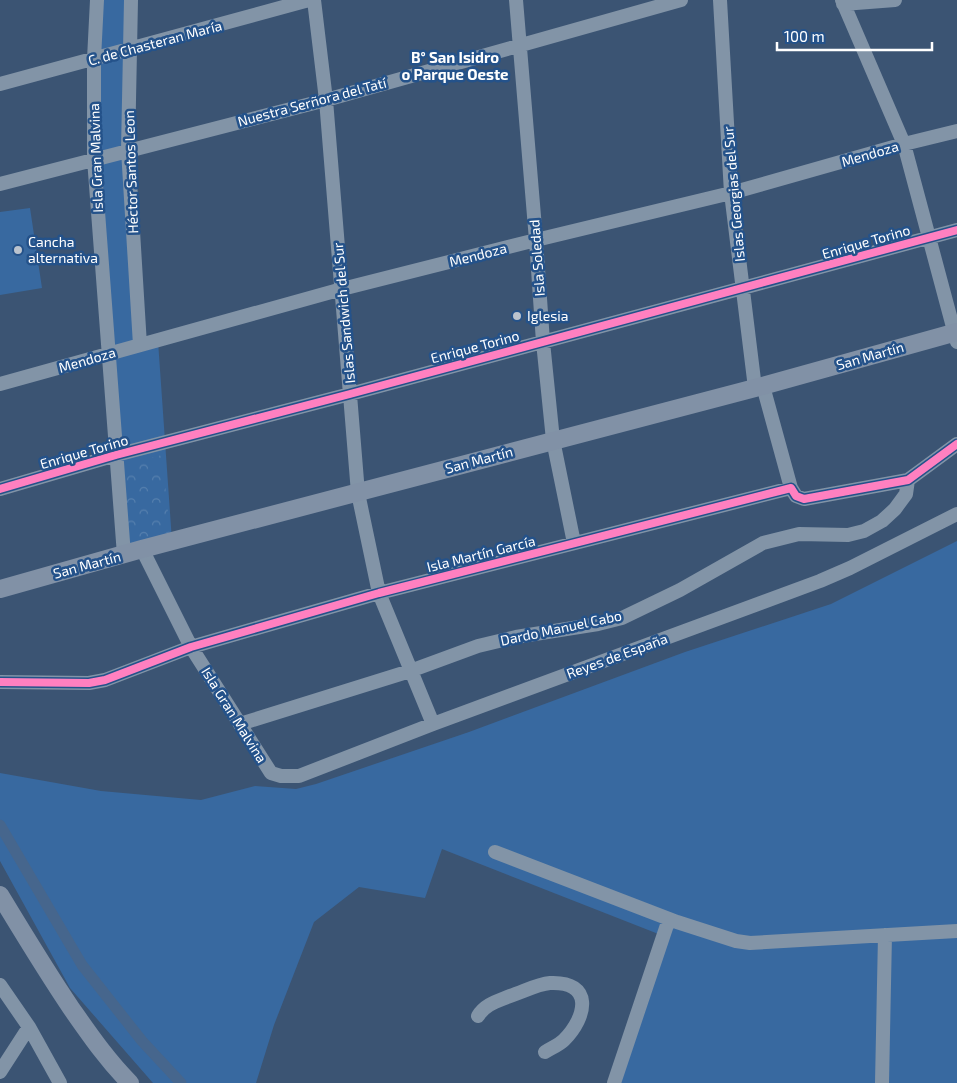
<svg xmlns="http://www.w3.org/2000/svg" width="957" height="1083" font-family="'Exo 2',sans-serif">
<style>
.grass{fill:#3869a0}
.forest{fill:url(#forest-crowns)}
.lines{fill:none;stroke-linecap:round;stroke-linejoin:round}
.canal{stroke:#46668d;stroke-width:11}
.minor{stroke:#8294a7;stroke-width:14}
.major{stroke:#8191a6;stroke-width:18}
.cycleway-casing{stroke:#24528a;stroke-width:11}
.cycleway{stroke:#ff80c0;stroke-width:8}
.poi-dot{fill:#bac3ce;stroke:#24528a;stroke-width:2}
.labels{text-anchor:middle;stroke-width:5;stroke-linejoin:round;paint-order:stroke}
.street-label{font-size:14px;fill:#fff;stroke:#24528a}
.poi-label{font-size:14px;fill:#fff;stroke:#24528a;text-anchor:start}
.neighbourhood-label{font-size:15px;font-weight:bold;fill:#fff;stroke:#24528a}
</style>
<defs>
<pattern id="forest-crowns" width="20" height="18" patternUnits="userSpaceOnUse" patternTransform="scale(1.25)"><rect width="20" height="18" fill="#3869a0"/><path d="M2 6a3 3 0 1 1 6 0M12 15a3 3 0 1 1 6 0" fill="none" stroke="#5680ae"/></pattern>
</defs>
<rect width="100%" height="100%" fill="#3b5473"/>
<path class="grass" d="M 97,0 L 130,0 L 140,345 L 158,341 L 172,541 L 124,554 L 94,59 Z
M 30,208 L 42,288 L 0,295 L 0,212 Z
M 957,541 L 957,1083 L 609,1083 L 661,935 L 442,849 L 425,898 L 359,887 L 314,922 L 274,1025 L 256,1083 L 153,1083 L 70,988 L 0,861 L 0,773 L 101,791 L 201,800 L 255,786 L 296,789 L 316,784 L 469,732 L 685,652 L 831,604 Z"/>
<path class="forest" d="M 162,455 L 170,532 L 129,545 L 124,466 Z"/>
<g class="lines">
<path class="canal" d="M 0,825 L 82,965 L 142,1041 L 181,1083"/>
<path class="minor" d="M 97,0 L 94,59 L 94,159 L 124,555
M 131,0 L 128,150 L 140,345
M 314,0 L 326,100 L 358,493 L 379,593 L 433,724
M 516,0 L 536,240 L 543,342 L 553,440 L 574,543
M 720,0 L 731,193 L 755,388
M 842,0 L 904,144 L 957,342
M 843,4 L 895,0
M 0,84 L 309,0
M 0,184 L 326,100 L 681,0
M 0,384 L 342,289 L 536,240 L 731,193 L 904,144 L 957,131
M 763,386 L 791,488
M 0,489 L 116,455 L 350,394 L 957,230
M 142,549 L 191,647 L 271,773 L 281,776 L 299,776 L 433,724 L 820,581 L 850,568 L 957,514
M 0,682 L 89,683 L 105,680 L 191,647 L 379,593 L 791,488 L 796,496 L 804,499 L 908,480 L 957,444
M 240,724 L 410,671 L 478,646 L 516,637 L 598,624 L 622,618 L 680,590 L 763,543 L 799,534 L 848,535 L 864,531 L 882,521 L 895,509 L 906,494 L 908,480
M 495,852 L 677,922 L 736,941 L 750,943 L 957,931
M 0,985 L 29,1027 L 60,1083
M 478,1016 C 485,1004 498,1001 510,996 C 523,992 537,984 550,983 C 594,981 587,1017 564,1040 C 559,1045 551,1048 545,1052
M 0,1072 L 29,1027
M 614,1083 L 669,919
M 882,1083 L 885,935"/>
<path class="major" d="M 0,589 L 142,549 L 755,388 L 957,332
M 0,895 C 23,933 46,971 71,1008 C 90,1035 107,1060 130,1083"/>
<g class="cycleway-casing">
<path id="cycleway" d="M 0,489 L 116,455 L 350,394 L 957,230
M 0,682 L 89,683 L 105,680 L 191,647 L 379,593 L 791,488 L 796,496 L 804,499 L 908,480 L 957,444"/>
</g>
<use href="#cycleway" class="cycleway"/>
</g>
<g class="poi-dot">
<circle cx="18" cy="250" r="5"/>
<circle cx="517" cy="316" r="5"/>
</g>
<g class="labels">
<g class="street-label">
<text transform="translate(155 43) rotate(-15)" y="5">C. de Chasteran María</text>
<text transform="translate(312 102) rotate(-15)" y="5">Nuestra Serñora del Tatí</text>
<text transform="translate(870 154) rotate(-16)" y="5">Mendoza</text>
<text transform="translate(96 158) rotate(-92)" y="5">Isla Gran Malvina</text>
<text transform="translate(131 172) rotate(-92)" y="5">Héctor Santos Leon</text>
<text transform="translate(734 194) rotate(-95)" y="5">Islas Georgias del Sur</text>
<text transform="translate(866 242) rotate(-16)" y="5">Enrique Torino</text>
<text transform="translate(478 255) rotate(-14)" y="5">Mendoza</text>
<text transform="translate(537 258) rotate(-94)" y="5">Isla Soledad</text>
<text transform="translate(344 313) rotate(-95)" y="5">Islas Sandwich del Sur</text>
<text transform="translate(475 347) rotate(-15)" y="5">Enrique Torino</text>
<text transform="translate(870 356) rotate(-16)" y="5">San Martín</text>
<text transform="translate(87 360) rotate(-16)" y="5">Mendoza</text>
<text transform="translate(84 452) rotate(-16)" y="5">Enrique Torino</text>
<text transform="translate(479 460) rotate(-15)" y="5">San Martín</text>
<text transform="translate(481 554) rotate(-14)" y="5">Isla Martín García</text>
<text transform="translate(87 565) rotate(-15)" y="5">San Martín</text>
<text transform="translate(561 628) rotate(-12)" y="5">Dardo Manuel Cabo</text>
<text transform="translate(617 656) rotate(-20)" y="5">Reyes de España</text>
<text transform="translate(234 715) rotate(58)" y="5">Isla Gran Malvina</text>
</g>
<g class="poi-label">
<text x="28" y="247">Cancha<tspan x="28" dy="16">alternativa</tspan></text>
<text x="527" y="321">Iglesia</text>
</g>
<g class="neighbourhood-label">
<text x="455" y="63">B° San Isidro<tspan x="455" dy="17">o Parque Oeste</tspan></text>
</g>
</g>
<path d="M777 42v8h155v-8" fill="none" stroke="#ffffff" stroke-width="2.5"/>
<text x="784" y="42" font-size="15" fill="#ffffff" stroke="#24528a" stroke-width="4" paint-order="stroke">100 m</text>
</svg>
